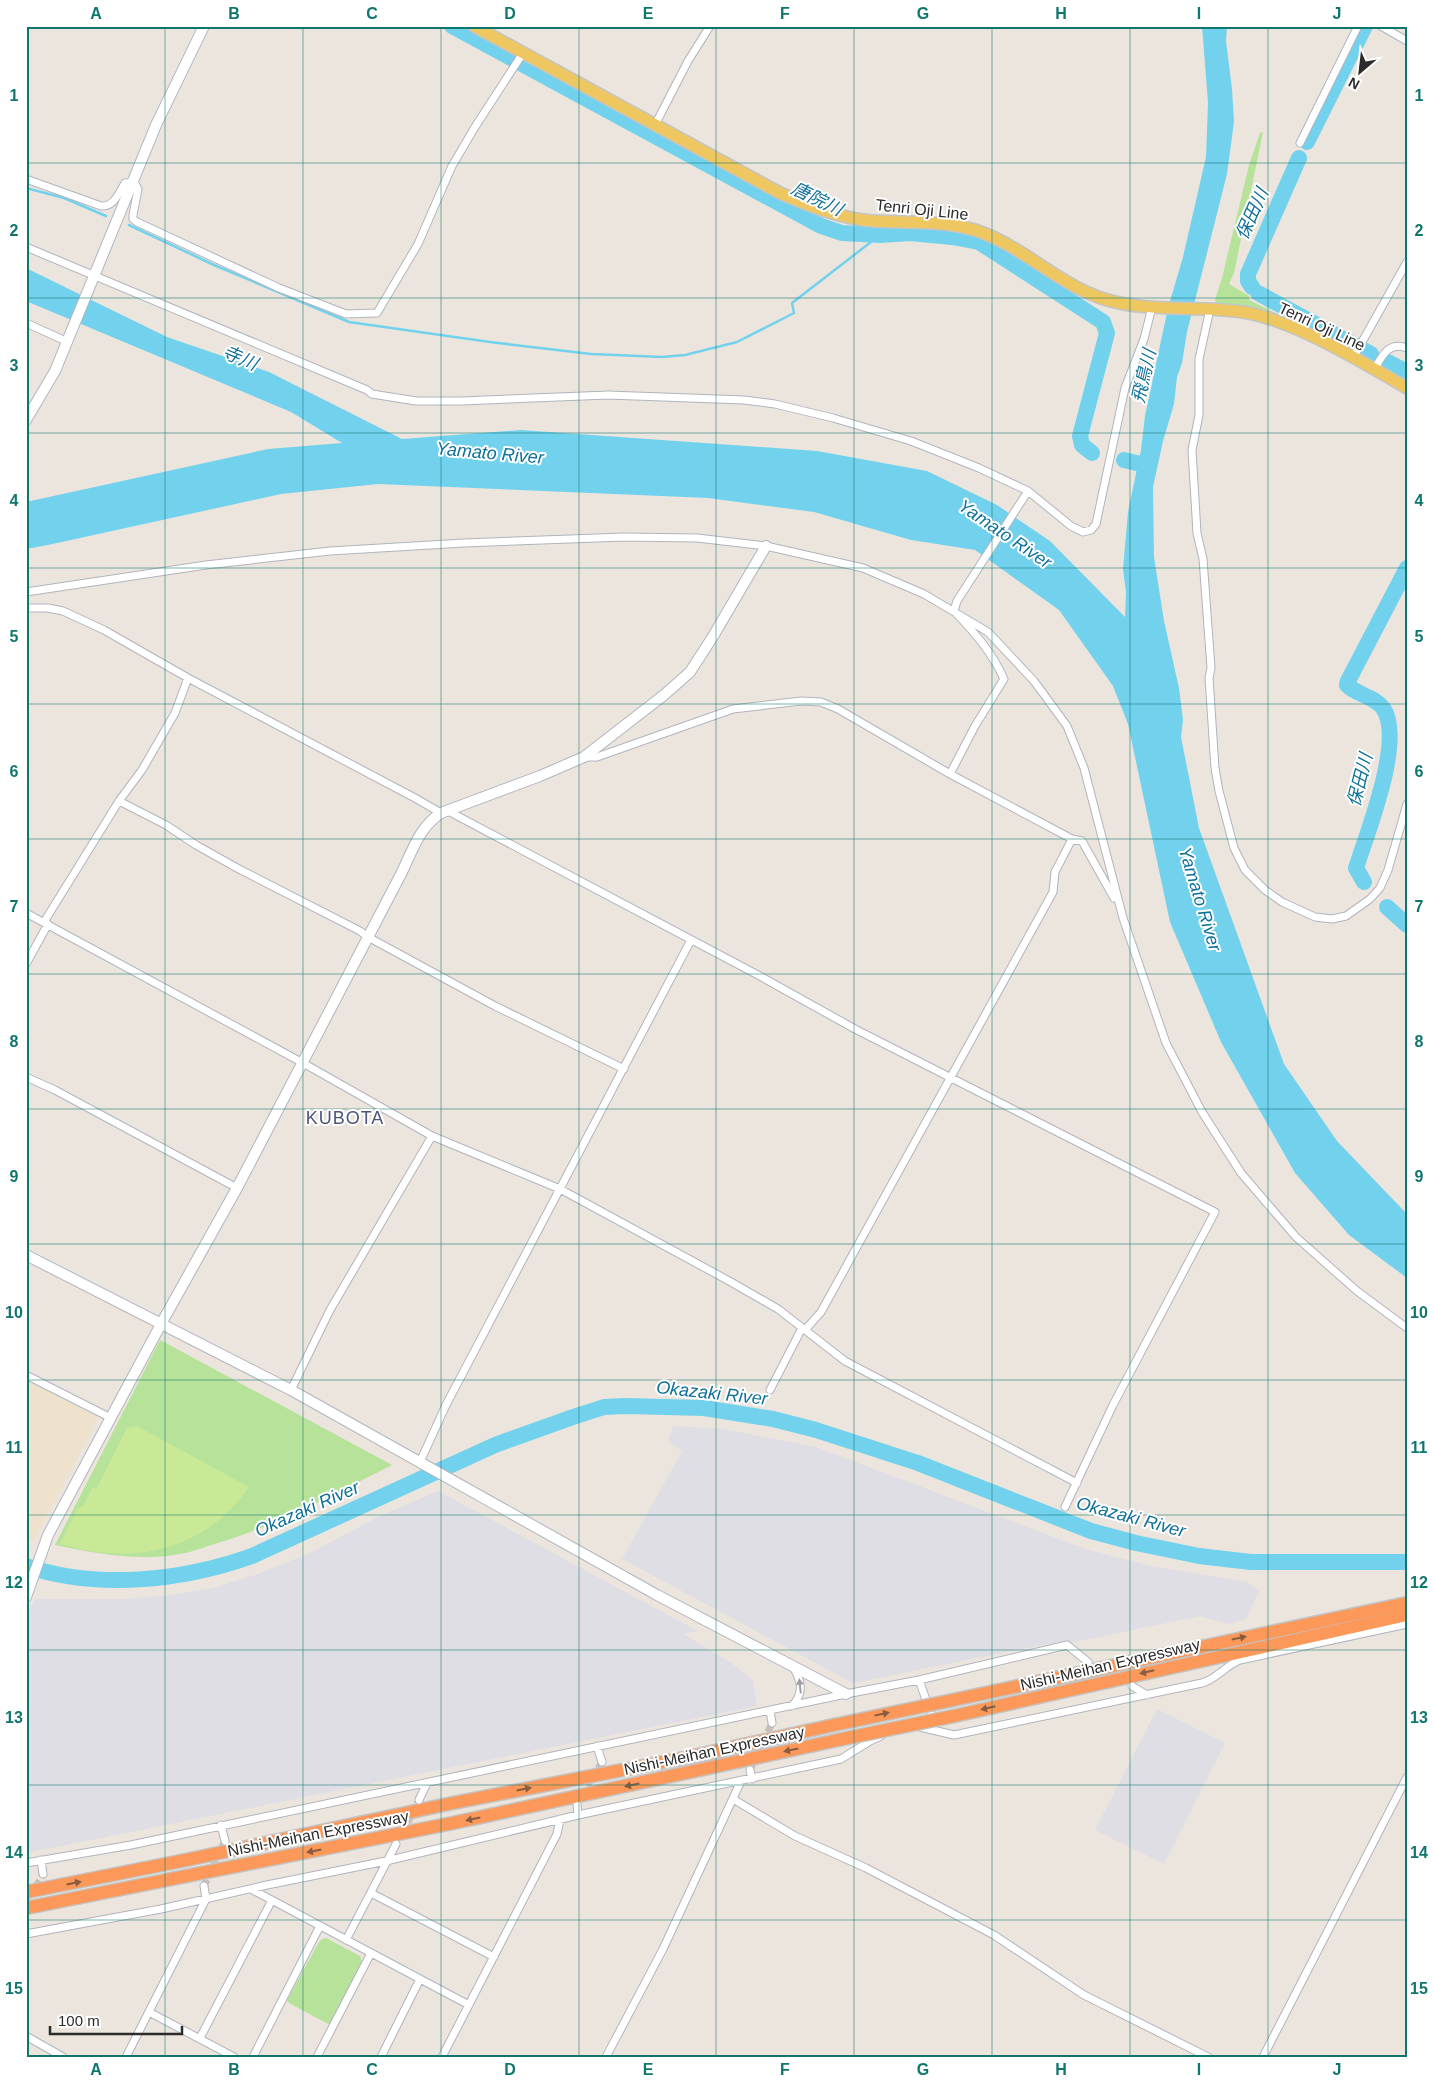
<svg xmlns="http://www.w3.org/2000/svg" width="1433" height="2083" font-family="Helvetica,'Noto Sans JP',sans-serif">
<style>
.industrial{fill:#dfdee5}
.education{fill:#eee2cd}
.green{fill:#b6e29a}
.pitch{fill:#cae996}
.water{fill:#72d2ed}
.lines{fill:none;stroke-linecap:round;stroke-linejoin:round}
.stream{stroke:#72d2ed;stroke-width:2.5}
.river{stroke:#72d2ed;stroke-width:16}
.street-tunnel{stroke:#c5c0b9;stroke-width:7;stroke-dasharray:7 3.5;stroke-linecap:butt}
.street-casing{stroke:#b1b4be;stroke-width:9}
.secondary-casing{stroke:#b1b4be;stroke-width:12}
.primary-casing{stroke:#c4c4c4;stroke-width:14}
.highway-casing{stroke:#c4c4c4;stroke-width:15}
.street{stroke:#fff;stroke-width:7}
.secondary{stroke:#fff;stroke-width:10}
.primary{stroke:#efc760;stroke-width:11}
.highway{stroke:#fc9859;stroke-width:12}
.highway-bridge-casing{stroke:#c4c4c4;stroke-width:15;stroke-linecap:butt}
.highway-bridge{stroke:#fc9859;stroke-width:12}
.oneway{fill:#895c40}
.oneway2{fill:#a0a0a0}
.grid{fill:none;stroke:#0f766e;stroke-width:1;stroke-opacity:0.55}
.labels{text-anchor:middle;stroke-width:4;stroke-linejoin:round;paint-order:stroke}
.street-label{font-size:16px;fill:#2b2b2b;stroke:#fff}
.water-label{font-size:18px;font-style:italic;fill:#0f719a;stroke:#fff}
.neighbourhood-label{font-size:18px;letter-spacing:1px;fill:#4c567b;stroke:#fff}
.neatline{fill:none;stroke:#0f766e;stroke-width:2}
.grid-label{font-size:16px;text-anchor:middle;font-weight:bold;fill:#0f766e}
</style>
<rect width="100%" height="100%" fill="#ece5dd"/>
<path class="industrial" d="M 673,1426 L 723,1429 L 816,1447 L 1088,1550 L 1151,1566 L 1247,1582 L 1259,1591 L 1246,1619 L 1228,1624 L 1200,1616 L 1070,1643 L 1071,1647 L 1057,1642 L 853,1683 L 622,1559 L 682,1451 L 668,1441 Z
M 438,1491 L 698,1631 L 684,1634 L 731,1663 L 753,1680 L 757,1706 L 26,1853 L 26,1615 L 35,1599 L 128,1599 L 169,1595 L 214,1588 L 255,1575 L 310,1553 L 380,1516 Z
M 1157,1709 L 1225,1743 L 1164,1864 L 1095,1830 Z"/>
<path class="education" d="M 26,1379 L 99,1416 L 34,1541 L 26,1539 Z"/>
<path class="green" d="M 1263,132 L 1234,273 L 1229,284 L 1249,296 L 1249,300 L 1302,326 L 1216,304 L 1215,300 L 1222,278 L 1249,165 L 1260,133 Z
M 160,1340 L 164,1342 L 392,1465 C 332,1495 273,1528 208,1546 C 199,1549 189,1553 179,1554 C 138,1562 95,1553 55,1545 Z
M 326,1938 L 360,1956 L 362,1962 L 330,2025 L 289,2003 L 287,2000 L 319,1942 L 322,1939 Z"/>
<path class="pitch" d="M 137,1426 L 249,1487 C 212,1541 153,1561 90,1551 C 80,1549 69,1546 60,1544 L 78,1508 L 83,1506 L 93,1487 L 96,1489 L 127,1428 Z"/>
<path class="water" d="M 1202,26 L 1227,26 L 1226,41 L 1232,89 L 1234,122 L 1227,174 L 1187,332 L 1182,363 L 1177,377 L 1174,404 L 1163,441 L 1153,487 L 1154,557 L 1164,621 L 1179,688 L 1183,720 L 1181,737 L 1199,828 L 1284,1064 L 1337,1141 L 1407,1214 L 1407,1278 L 1349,1235 L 1295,1173 L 1221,1042 L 1170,922 L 1128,724 L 1113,686 L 1059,610 L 975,550 L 911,540 L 814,512 L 708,498 L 378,484 L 281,494 L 48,545 L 26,549 L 26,502 L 268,449 L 342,443 L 291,412 L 26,301 L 26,268 L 167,337 L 269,372 L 402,439 L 521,430 L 817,451 L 927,471 L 997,505 L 1050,541 L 1125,617 L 1126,592 L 1123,569 L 1128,512 L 1141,450 L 1145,416 L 1168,308 L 1183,257 L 1206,157 L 1208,103 Z"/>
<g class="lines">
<path class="stream" d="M 26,188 L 64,198 L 106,216
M 129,225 L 214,265 L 349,322 L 490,342 L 591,354 L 662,357 L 685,355 L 737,342 L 794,313 L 792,303 L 880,235
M 26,1568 L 28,1567"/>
<path class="river" d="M 452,26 L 821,226 L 842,233 L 880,235 L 910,233 L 952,237 L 979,242 L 1103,322 L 1107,333 L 1080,436 L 1082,445 L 1092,453
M 1307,142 L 1365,26
M 1252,287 L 1248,281 L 1248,274 L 1299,158
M 1258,293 L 1371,354
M 1388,362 L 1407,372
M 1124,460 L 1145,465
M 1364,882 L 1356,868 C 1367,833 1405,739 1383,708 C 1374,696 1357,695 1347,685 L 1348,681 L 1407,568
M 1387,907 L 1407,925
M 26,1566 C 97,1590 182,1581 252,1556 L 495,1445 L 573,1417 L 604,1407 L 626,1406 L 704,1408 L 773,1419 L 816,1430 L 918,1463 L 1091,1531 L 1136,1543 L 1199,1556 L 1251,1562 L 1407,1562"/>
<path class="street-tunnel" d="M 750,1770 L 772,1723
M 582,1795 L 602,1762
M 403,1832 L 419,1800
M 204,1886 L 225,1841
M 26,1905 L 43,1874"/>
<g class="street-casing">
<path id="street" d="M 1381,26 L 1407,41
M 655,125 L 688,61 L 710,26
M 1300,143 L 1358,26
M 26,179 L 101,206 C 114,207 119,193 125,183 L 134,182 L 138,189 L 133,215 L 133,219 L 137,222 L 279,288 L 346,314 L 377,313 L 418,244 L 452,166 L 475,127 L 523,53
M 26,247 L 367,390 L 372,394 L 416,401 L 462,401 L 608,395 L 744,400 L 775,404 L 833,418 L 911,441 L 979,468 L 1028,491 L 1071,526 L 1083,532 L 1091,530 L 1096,524 L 1125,388 L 1144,339 L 1152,307
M 1210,309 L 1199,359 L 1199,415 L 1192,450 L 1197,533 L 1203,559 L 1211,668 L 1209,678 L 1215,768 L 1219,791 L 1234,848 L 1245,870 L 1265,890 L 1282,902 L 1315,917 L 1332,919 L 1346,916 L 1370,899 L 1380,888 L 1388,870 L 1407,804
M 26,323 L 68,342
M 1353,358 L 1407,262
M 1374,370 C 1382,356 1388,341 1407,348
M 26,592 L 206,565 L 330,551 L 464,543 L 624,537 L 697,538 L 766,546 L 863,568 L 924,594 L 988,632 L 1034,681 L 1067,726 L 1084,768 L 1123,918 L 1166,1043 L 1202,1112 L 1241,1173 L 1296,1237 L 1357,1291 L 1407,1328
M 26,608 L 48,608 L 63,611 L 104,630 L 188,678 L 415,798 L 441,813
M 584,757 L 597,757 L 733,709 L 801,701 L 821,702 L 838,709 L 950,774 L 1072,839 L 1082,841 L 1114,898
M 950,774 L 975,726 L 1004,679 C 992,652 974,632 954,611 L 957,601 L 1028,491
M 119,801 L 166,825 L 196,845 L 237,868 L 360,931 L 368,937 L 495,1006 L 624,1069
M 448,811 L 758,975 L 855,1029 L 1215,1212 L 1113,1405 L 1065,1507
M 26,913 L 303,1063 L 432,1136 L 560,1189 L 731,1282 L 778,1309 L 845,1361 L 1077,1483
M 44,922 L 119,801 L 142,770 L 175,713 L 188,678
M 26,964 L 48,924
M 26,1077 L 55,1090 L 237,1188
M 805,1330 L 821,1312 L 1053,892 L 1055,872 L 1072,839
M 26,1375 L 111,1418
M 291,1390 L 330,1310 L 432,1136
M 770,1390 L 802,1328
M 420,1462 L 446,1405 L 691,940
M 919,1680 L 934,1722
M 1132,1686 L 1147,1695
M 792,1706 C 804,1693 802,1682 793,1667
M 770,1711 L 772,1723
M 920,1727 L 954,1735 L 1202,1683 C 1217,1679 1226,1665 1240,1660 L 1407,1624
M 597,1746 L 602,1762
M 750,1770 L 752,1779
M 733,1799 L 795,1836 L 866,1868 L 994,1935 L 1084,1995 L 1208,2057
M 419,1800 L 427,1783
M 577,1804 L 578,1815
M 221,1825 L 225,1841
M 41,1860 L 43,1874
M 26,1863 L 131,1845 L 846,1694 L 919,1680 L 1067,1645 L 1088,1662
M 251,1889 L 469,2005
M 371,1893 L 494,1957
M 26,1934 L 161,1909 L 267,1885 L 386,1861 L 578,1815 L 841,1759 L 870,1741 L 881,1736
M 346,1940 L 396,1844
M 149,2012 L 234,2057
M 26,2036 L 63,2057
M 200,2038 L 272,1900
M 126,2057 L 206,1899 L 204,1886
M 253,2057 L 320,1926
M 317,2057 L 371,1953
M 381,2057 L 420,1979
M 442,2057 L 557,1834 L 560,1819
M 606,2057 L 663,1949 L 741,1781
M 1263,2057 L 1407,1777"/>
</g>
<g class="secondary-casing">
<path id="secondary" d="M 26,420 L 55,371 L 156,125 L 204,26
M 26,1255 L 291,1390 L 657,1595 L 846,1694
M 26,1597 L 48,1535 L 161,1324 L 237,1188 L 401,874 C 412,852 419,827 441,813 L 540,776 L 584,757 L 664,695 L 690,672 L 712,638 L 766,546"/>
</g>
<g class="primary-casing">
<path id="primary" d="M 474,26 L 780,193 C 810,206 841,219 874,221 C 908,223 942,220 975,230 C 1022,245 1057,284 1104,299 C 1149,313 1197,305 1243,312 C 1294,320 1362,362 1407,388"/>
</g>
<g class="highway-casing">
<path id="highway" d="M 953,1700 L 1407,1603
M 954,1716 L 1407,1615
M 26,1892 L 186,1860 L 453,1803 L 684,1758 L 834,1725
M 26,1908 L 453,1823 L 838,1740"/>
</g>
<use href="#street" class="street"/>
<use href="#secondary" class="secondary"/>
<use href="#primary" class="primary"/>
<use href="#highway" class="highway"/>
<g class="highway-bridge-casing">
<path id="highway-bridge" d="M 834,1725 L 953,1700
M 838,1740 L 954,1716"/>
</g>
<use href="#highway-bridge" class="highway-bridge"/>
</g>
<defs><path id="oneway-solid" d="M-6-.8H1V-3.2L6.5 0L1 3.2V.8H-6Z" transform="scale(1.25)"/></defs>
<g class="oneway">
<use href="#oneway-solid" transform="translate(1239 1638) rotate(-12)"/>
<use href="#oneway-solid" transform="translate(1147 1672) rotate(167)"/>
<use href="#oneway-solid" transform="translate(988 1708) rotate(167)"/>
<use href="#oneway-solid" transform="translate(882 1714) rotate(-12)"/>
<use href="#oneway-solid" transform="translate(791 1750) rotate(168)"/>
<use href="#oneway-solid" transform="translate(632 1785) rotate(168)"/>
<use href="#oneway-solid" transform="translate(524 1789) rotate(-11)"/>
<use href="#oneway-solid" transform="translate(473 1819) rotate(168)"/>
<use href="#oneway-solid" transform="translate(314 1851) rotate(169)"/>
<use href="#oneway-solid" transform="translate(74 1883) rotate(-11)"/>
</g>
<use class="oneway2" href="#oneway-solid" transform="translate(800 1686) rotate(-96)"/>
<path class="grid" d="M 165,26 L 165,2057M 303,26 L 303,2057M 441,26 L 441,2057M 579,26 L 579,2057M 716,26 L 716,2057M 854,26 L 854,2057M 992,26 L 992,2057M 1130,26 L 1130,2057M 1268,26 L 1268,2057M 26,163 L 1407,163M 26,298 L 1407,298M 26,433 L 1407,433M 26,568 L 1407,568M 26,704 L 1407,704M 26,839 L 1407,839M 26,974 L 1407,974M 26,1109 L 1407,1109M 26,1244 L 1407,1244M 26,1380 L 1407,1380M 26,1515 L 1407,1515M 26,1650 L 1407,1650M 26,1785 L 1407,1785M 26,1920 L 1407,1920"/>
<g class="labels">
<g class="street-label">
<text transform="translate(922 209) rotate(6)" y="6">Tenri Oji Line</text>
<text transform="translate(1322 326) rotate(25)" y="6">Tenri Oji Line</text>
<text transform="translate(1110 1664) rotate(-13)" y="6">Nishi-Meihan Expressway</text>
<text transform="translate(714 1750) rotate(-12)" y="6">Nishi-Meihan Expressway</text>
<text transform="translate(318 1833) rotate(-11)" y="6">Nishi-Meihan Expressway</text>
</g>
<g class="water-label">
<text transform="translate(817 199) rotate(26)" y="6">唐院川</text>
<text transform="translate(1252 214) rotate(-66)" y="6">保田川</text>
<text transform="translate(240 358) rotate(23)" y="6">寺川</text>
<text transform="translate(1144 376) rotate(-77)" y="6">飛鳥川</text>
<text transform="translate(490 453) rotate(5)" y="6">Yamato River</text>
<text transform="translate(1005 534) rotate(34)" y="6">Yamato River</text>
<text transform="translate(1360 780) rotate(-76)" y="6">保田川</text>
<text transform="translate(1200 899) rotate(73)" y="6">Yamato River</text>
<text transform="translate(712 1393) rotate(6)" y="6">Okazaki River</text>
<text transform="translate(307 1509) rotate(-24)" y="6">Okazaki River</text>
<text transform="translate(1131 1517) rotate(15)" y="6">Okazaki River</text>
</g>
<g class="neighbourhood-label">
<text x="345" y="1124">KUBOTA</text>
</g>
</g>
<rect width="1433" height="2083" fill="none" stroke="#ffffff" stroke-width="55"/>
<g transform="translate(1360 72) rotate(208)" stroke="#ffffff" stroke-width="4" paint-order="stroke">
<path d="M0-4L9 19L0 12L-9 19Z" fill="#2b2b2b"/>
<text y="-8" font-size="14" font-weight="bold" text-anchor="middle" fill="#2b2b2b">N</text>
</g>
<path d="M50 2026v8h132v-8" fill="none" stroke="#2b2b2b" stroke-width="2.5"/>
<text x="58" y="2026" font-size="15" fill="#2b2b2b" stroke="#ffffff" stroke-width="4" paint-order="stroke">100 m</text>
<rect x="28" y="28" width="1378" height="2028" class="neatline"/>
<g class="grid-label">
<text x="96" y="19">A</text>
<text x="234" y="19">B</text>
<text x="372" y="19">C</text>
<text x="510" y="19">D</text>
<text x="648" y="19">E</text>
<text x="785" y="19">F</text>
<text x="923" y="19">G</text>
<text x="1061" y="19">H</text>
<text x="1199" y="19">I</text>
<text x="1337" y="19">J</text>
<text x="14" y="101">1</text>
<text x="1419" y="101">1</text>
<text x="14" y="236">2</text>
<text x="1419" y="236">2</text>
<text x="14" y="371">3</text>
<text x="1419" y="371">3</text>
<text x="14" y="506">4</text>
<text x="1419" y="506">4</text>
<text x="14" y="642">5</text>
<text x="1419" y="642">5</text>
<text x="14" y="777">6</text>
<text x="1419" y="777">6</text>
<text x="14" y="912">7</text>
<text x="1419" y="912">7</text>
<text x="14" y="1047">8</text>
<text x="1419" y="1047">8</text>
<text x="14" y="1182">9</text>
<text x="1419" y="1182">9</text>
<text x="14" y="1318">10</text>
<text x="1419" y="1318">10</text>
<text x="14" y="1453">11</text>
<text x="1419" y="1453">11</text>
<text x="14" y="1588">12</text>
<text x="1419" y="1588">12</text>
<text x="14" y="1723">13</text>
<text x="1419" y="1723">13</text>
<text x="14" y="1858">14</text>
<text x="1419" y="1858">14</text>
<text x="14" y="1994">15</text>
<text x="1419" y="1994">15</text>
<text x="96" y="2075">A</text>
<text x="234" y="2075">B</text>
<text x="372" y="2075">C</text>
<text x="510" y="2075">D</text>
<text x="648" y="2075">E</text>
<text x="785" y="2075">F</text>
<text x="923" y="2075">G</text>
<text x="1061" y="2075">H</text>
<text x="1199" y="2075">I</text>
<text x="1337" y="2075">J</text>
</g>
</svg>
